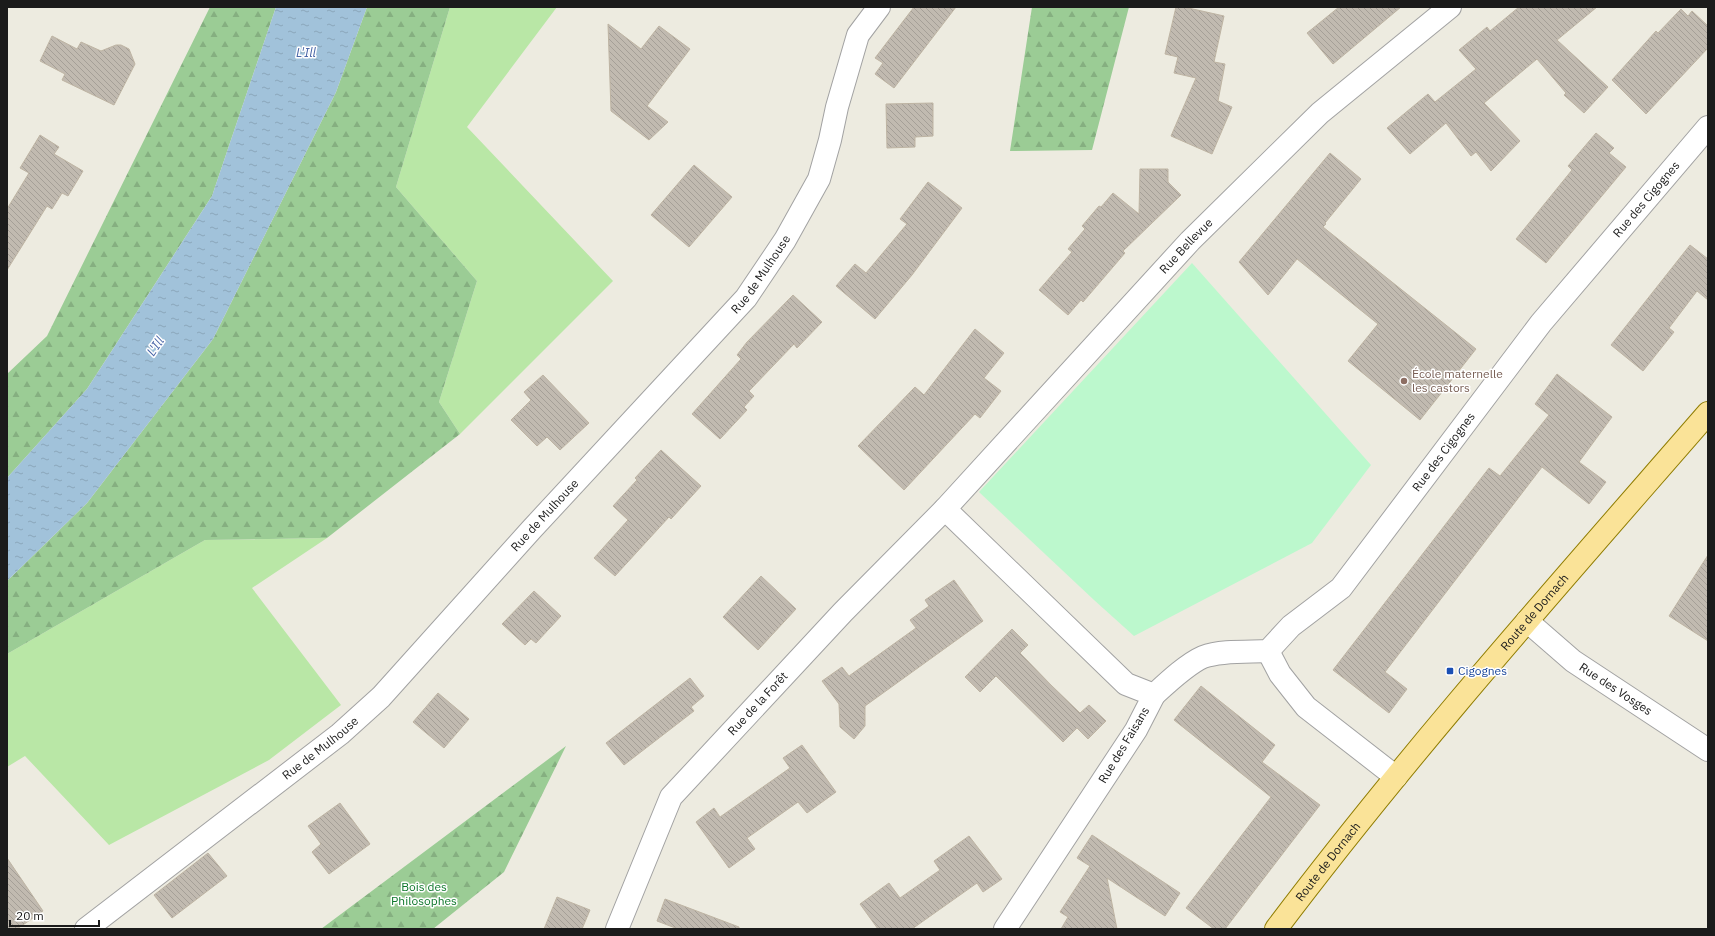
<svg xmlns="http://www.w3.org/2000/svg" width="1715" height="936" font-family="'IBM Plex Sans',sans-serif">
<style>
.grass{fill:#b9e7a6}
.forest{fill:url(#forest-firs)}
.park{fill:#bcf8cd}
.water{fill:url(#water-ripples)}
.building{fill:url(#building-back-hatch);stroke:#beb4a3}
.lines{fill:none;stroke-linecap:round;stroke-linejoin:round}
.minor-casing{stroke:#a2a2a2;stroke-width:24}
.major-casing{stroke:#907d02;stroke-width:24}
.minor{stroke:#fff;stroke-width:22}
.major{stroke:#fae398;stroke-width:22}
.education-dot{fill:#8d6e63;stroke:#fff;stroke-width:1.5}
.transit-dot{fill:#1a4fb4;stroke:#fff;stroke-width:1.5}
.labels{text-anchor:middle;stroke-width:3;stroke-linejoin:round;paint-order:stroke}
.street-label{font-size:12px;fill:#1b1b1b;stroke:#fff}
.education-label{font-size:12px;fill:#785e54;stroke:#fff;text-anchor:start}
.transit-label{font-size:12px;fill:#164399;stroke:#fff;text-anchor:start}
.park-label{font-size:12px;fill:#0c762a;stroke:#fff}
.water-label{font-size:13px;font-style:italic;fill:#4a66a8;stroke:#fff}
</style>
<defs>
<pattern id="forest-firs" width="22" height="20" patternUnits="userSpaceOnUse"><rect width="22" height="20" fill="#9bcc95"/><path d="M5 1l3.5 6h-7zM16 11l3.5 6h-7z" fill="#85af80"/></pattern>
<pattern id="water-ripples" width="26" height="14" patternUnits="userSpaceOnUse"><rect width="26" height="14" fill="#a1c2da"/><path d="M2 4q2-2 4 0t4 0M15 11q2-2 4 0t4 0" fill="none" stroke="#8aa6ba"/></pattern>
<pattern id="building-back-hatch" width="6" height="6" patternUnits="userSpaceOnUse"><rect width="6" height="6" fill="#c1bab0"/><path d="M-1 5l2 2M0 0l6 6M5-1l2 2" fill="none" stroke="#a59f97"/></pattern>
</defs>
<rect width="100%" height="100%" fill="#edebe0"/>
<path class="grass" d="M 450,7 L 557,7 L 467,127 L 613,281 L 460,434 L 439,402 L 477,281 L 396,187 Z
M 327,538 L 252,588 L 341,705 L 269,760 L 109,845 L 25,756 L 7,767 L 7,654 L 205,540 Z"/>
<path class="forest" d="M 210,7 L 276,7 L 212,196 L 87,389 L 7,478 L 7,374 L 47,336 Z
M 367,7 L 450,7 L 396,187 L 477,281 L 439,402 L 460,434 L 327,538 L 205,540 L 7,654 L 7,581 L 87,503 L 213,339 L 336,92 Z
M 1032,7 L 1129,7 L 1092,150 L 1010,151 Z
M 566,746 L 504,872 L 433,929 L 321,929 Z"/>
<path class="park" d="M 1192,263 L 1371,465 L 1312,543 L 1134,636 L 1094,600 L 979,492 Z"/>
<path class="water" d="M 276,7 L 367,7 L 336,92 L 213,339 L 87,503 L 7,581 L 7,478 L 87,389 L 212,196 Z"/>
<path class="building" d="M 914,7 L 956,7 L 894,88 L 875,74 L 883,63 L 875,58 Z
M 1176,7 L 1184,7 L 1224,16 L 1214,62 L 1225,64 L 1218,101 L 1232,107 L 1212,154 L 1171,136 L 1196,78 L 1174,73 L 1178,57 L 1165,54 Z
M 1339,7 L 1401,7 L 1333,64 L 1307,33 Z
M 1519,7 L 1597,7 L 1557,40 L 1608,87 L 1584,113 L 1564,95 L 1566,93 L 1537,59 L 1484,103 L 1520,141 L 1491,171 L 1476,152 L 1471,156 L 1446,123 L 1410,154 L 1387,128 L 1428,94 L 1435,102 L 1476,69 L 1459,50 L 1487,27 L 1490,31 Z
M 1681,9 L 1688,16 L 1692,11 L 1708,26 L 1708,48 L 1646,114 L 1612,80 L 1656,31 L 1658,33 Z
M 608,24 L 641,49 L 659,26 L 690,49 L 647,106 L 668,122 L 649,140 L 611,111 Z
M 52,36 L 77,49 L 81,42 L 101,51 L 116,45 L 121,45 L 129,49 L 135,64 L 114,105 L 62,80 L 65,74 L 40,61 Z
M 933,103 L 933,136 L 915,137 L 915,147 L 887,148 L 886,104 Z
M 1596,133 L 1614,148 L 1609,153 L 1626,167 L 1546,263 L 1516,239 L 1572,170 L 1568,166 Z
M 40,135 L 59,147 L 54,154 L 83,171 L 68,196 L 62,193 L 52,209 L 47,206 L 7,270 L 7,209 L 29,173 L 20,168 Z
M 1330,153 L 1361,179 L 1325,223 L 1326,224 L 1323,227 L 1476,349 L 1420,420 L 1348,361 L 1378,324 L 1297,259 L 1268,295 L 1239,262 Z
M 694,165 L 732,197 L 689,247 L 651,215 Z
M 1140,169 L 1168,169 L 1168,182 L 1181,195 L 1123,251 L 1125,253 L 1083,302 L 1081,300 L 1068,315 L 1039,290 L 1072,252 L 1068,249 L 1085,229 L 1082,226 L 1099,206 L 1101,207 L 1113,193 L 1139,214 Z
M 928,182 L 962,208 L 912,275 L 875,319 L 836,286 L 855,264 L 866,273 L 907,224 L 900,219 Z
M 1690,245 L 1708,259 L 1708,300 L 1697,291 L 1669,328 L 1674,332 L 1643,371 L 1611,345 Z
M 793,295 L 822,322 L 797,348 L 794,344 L 749,391 L 754,396 L 744,407 L 747,410 L 720,439 L 692,414 L 741,359 L 737,355 L 747,342 Z
M 975,329 L 1004,353 L 984,378 L 1001,391 L 980,418 L 975,414 L 904,490 L 858,446 L 915,387 L 924,395 Z
M 1557,374 L 1612,417 L 1579,462 L 1606,482 L 1589,504 L 1542,467 L 1385,672 L 1407,689 L 1389,713 L 1333,670 L 1489,468 L 1500,476 L 1549,415 L 1535,404 Z
M 543,375 L 589,423 L 560,450 L 547,437 L 537,446 L 511,420 L 531,400 L 524,392 Z
M 661,450 L 701,486 L 671,519 L 669,517 L 615,576 L 594,558 L 628,520 L 613,506 L 637,480 L 635,478 Z
M 1708,555 L 1708,641 L 1669,616 Z
M 761,576 L 796,609 L 758,650 L 723,617 Z
M 954,580 L 983,621 L 865,706 L 865,726 L 854,739 L 840,727 L 839,704 L 822,681 L 842,667 L 849,676 L 916,628 L 910,620 L 929,606 L 925,600 Z
M 534,591 L 561,616 L 536,643 L 531,639 L 525,645 L 502,624 Z
M 1012,629 L 1028,645 L 1020,653 L 1051,685 L 1080,713 L 1089,705 L 1106,721 L 1088,739 L 1077,728 L 1063,742 L 996,676 L 980,692 L 965,677 Z
M 690,678 L 704,696 L 691,707 L 694,711 L 624,765 L 606,743 Z
M 1201,686 L 1275,745 L 1262,762 L 1320,805 L 1225,929 L 1214,929 L 1186,908 L 1271,797 L 1174,720 Z
M 438,693 L 469,719 L 444,748 L 413,722 Z
M 802,745 L 836,792 L 807,813 L 798,802 L 747,838 L 755,849 L 729,868 L 696,822 L 714,808 L 720,817 L 790,768 L 783,758 Z
M 340,803 L 370,844 L 329,874 L 312,852 L 321,844 L 308,826 Z
M 1092,835 L 1180,893 L 1165,916 L 1107,878 L 1117,929 L 1061,929 L 1068,917 L 1060,912 L 1090,866 L 1077,858 Z
M 969,836 L 1002,879 L 983,892 L 977,883 L 912,929 L 878,929 L 860,904 L 889,883 L 900,898 L 940,870 L 934,861 Z
M 208,853 L 227,876 L 172,918 L 154,895 Z
M 7,858 L 43,911 L 17,929 L 7,929 Z
M 557,897 L 590,910 L 582,929 L 544,929 Z
M 665,899 L 739,927 L 739,929 L 678,929 L 657,921 Z"/>
<g class="lines">
<g class="minor-casing">
<g id="minor">
<path d="M 945,509 L 1126,684 L 1154,695 L 1136,730 L 1005,929"/>
<path id="s1" d="M 1527,621 L 1573,661 L 1708,750"/>
<path d="M 1268,651 L 1280,674 L 1306,707 L 1396,777"/>
<path id="s2" d="M 1154,695 C 1167,683 1187,664 1203,657 C 1222,650 1249,652 1268,651 L 1291,626 L 1341,588 L 1541,323 L 1708,127"/>
<path id="s3" d="M 86,929 L 340,734 L 381,697 L 531,530 L 746,298 L 785,240 L 819,179 L 830,140 L 837,107 L 858,35 L 879,7"/>
<path id="s4" d="M 617,929 L 671,797 L 843,612 L 945,509 L 1190,241 L 1320,113 L 1450,7"/>
</g>
</g>
<g class="major-casing">
<g id="major">
<path id="s5" d="M 1276,929 C 1411,750 1561,582 1708,413"/>
</g>
</g>
<use href="#minor" class="minor"/>
<use href="#major" class="major"/>
</g>
<circle class="education-dot" cx="1404" cy="381" r="4"/>
<rect class="transit-dot" x="1446" y="667" width="8" height="8" rx="2"/>
<g class="labels">
<g class="street-label">
<text dy="4" stroke="none"><textPath href="#s2" startOffset="719">Rue des Cigognes</textPath></text>
<text dy="4" stroke="none"><textPath href="#s4" startOffset="897">Rue Bellevue</textPath></text>
<text dy="4" stroke="none"><textPath href="#s3" startOffset="944">Rue de Mulhouse</textPath></text>
<text dy="4" stroke="none"><textPath href="#s2" startOffset="395">Rue des Cigognes</textPath></text>
<text dy="4" stroke="none"><textPath href="#s3" startOffset="620">Rue de Mulhouse</textPath></text>
<text dy="4" stroke="none"><textPath href="#s5" startOffset="409">Route de Dornach</textPath></text>
<text dy="4" stroke="none"><textPath href="#s1" startOffset="112">Rue des Vosges</textPath></text>
<text dy="4" stroke="none"><textPath href="#s4" startOffset="270">Rue de la Forêt</textPath></text>
<text transform="translate(1124 745) rotate(-59)" y="4">Rue des Faisans</text>
<text dy="4" stroke="none"><textPath href="#s3" startOffset="296">Rue de Mulhouse</textPath></text>
<text dy="4" stroke="none"><textPath href="#s5" startOffset="85">Route de Dornach</textPath></text>
</g>
<g class="education-label">
<text x="1412" y="378">École maternelle<tspan x="1412" dy="14">les castors</tspan></text>
</g>
<g class="transit-label">
<text x="1458" y="675">Cigognes</text>
</g>
<g class="park-label">
<text x="424" y="891">Bois des<tspan x="424" dy="14">Philosophes</tspan></text>
</g>
<g class="water-label">
<text x="306" y="57">L'Ill</text>
<text transform="translate(155 346) rotate(-56)" y="5">L'Ill</text>
</g>
</g>
<rect width="1715" height="936" fill="none" stroke="#1b1b1b" stroke-width="16"/>
<path d="M10 920v6h89v-6" fill="none" stroke="#1b1b1b" stroke-width="2"/>
<text x="16" y="920" font-size="12" fill="#1b1b1b" stroke="#ffffff" stroke-width="3" paint-order="stroke">20 m</text>
</svg>
